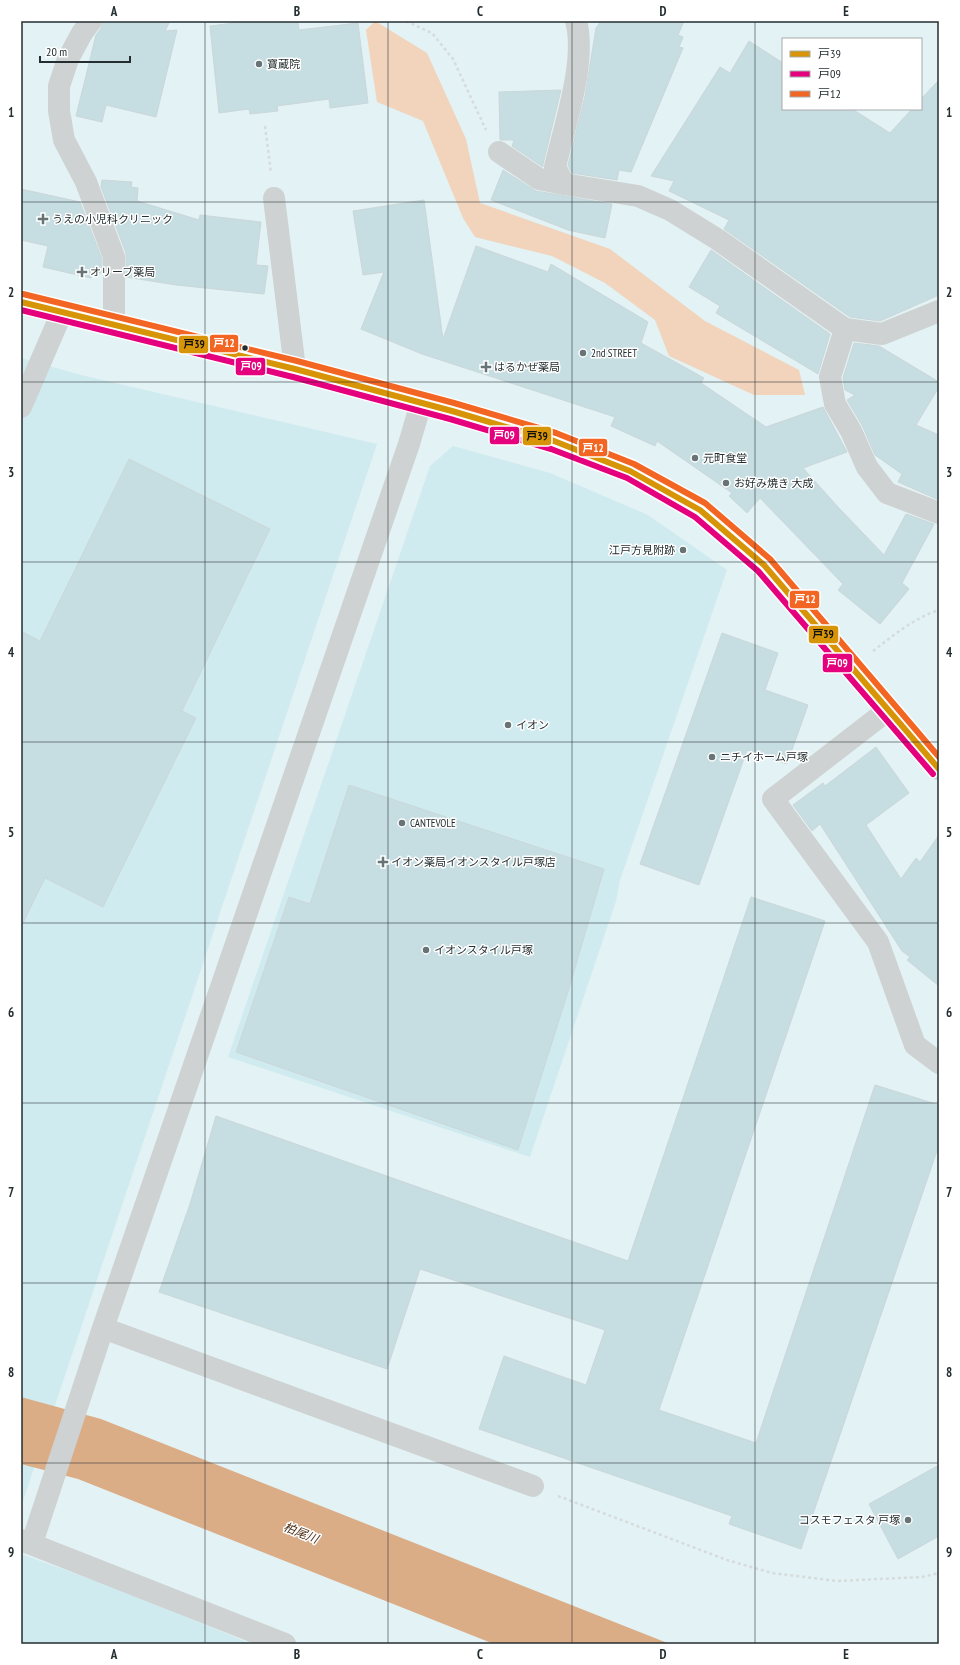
<svg xmlns="http://www.w3.org/2000/svg" width="960" height="1665" font-family="'PT Sans Narrow','Noto Sans JP',sans-serif">
<style>
.built{fill:#d0ebef}
.green{fill:#f1d4bb}
.water{fill:#dbad87}
.building{fill:#c6dde1;stroke:#cbd7d9}
.lines{fill:none;stroke-linecap:round;stroke-linejoin:round}
.path{stroke:#d6dbdc;stroke-width:2.5;stroke-dasharray:3 3;stroke-linecap:butt}
.minor{stroke:#ced2d2;stroke-width:22}
.highway{stroke:#c5d2d4;stroke-width:22}
.bus-1-casing{stroke:#fff;stroke-width:9}
.bus-2-casing{stroke:#fff;stroke-width:9}
.bus-3-casing{stroke:#fff;stroke-width:9}
.bus-1{stroke:#d79407;stroke-width:6}
.bus-2{stroke:#e5007d;stroke-width:6}
.bus-3{stroke:#f26522;stroke-width:6}
.grid{fill:none;stroke:#242e30;stroke-width:1;stroke-opacity:0.55}
.poi-dot{fill:#677375;stroke:#fff;stroke-width:1.5}
.bus-dot{fill:#242e30;stroke:#fff;stroke-width:1.5}
.labels{text-anchor:middle;stroke-width:3;stroke-linejoin:round;paint-order:stroke}
.poi-label{font-size:11px;fill:#242e30;stroke:#fff;text-anchor:start}
.water-label{font-size:12px;font-style:italic;fill:#4d2f17;stroke:#fff}
.line-badge{stroke:#fff;stroke-width:1.5}
.badge-label{font-size:11px;text-anchor:middle;font-weight:bold;fill:#fff}
.pale-badge-label{font-size:11px;text-anchor:middle;font-weight:bold;fill:#111}
.neatline{fill:none;stroke:#242e30;stroke-width:1.5}
.grid-label{font-size:13px;text-anchor:middle;font-weight:bold;fill:#242e30}
</style>
<rect width="100%" height="100%" fill="#e3f2f4"/>
<path class="built" d="M 21,358 L 81,375 L 377,444 L 21,1507 Z
M 453,446 L 550,473 L 648,515 L 727,570 L 620,880 L 616,901 L 530,1157 L 228,1057 L 430,466 Z
M 21,1554 L 115,1588 L 252,1644 L 21,1644 Z"/>
<path class="green" d="M 375,21 L 427,53 L 466,139 L 480,203 L 610,249 L 705,321 L 799,370 L 805,395 L 754,395 L 669,356 L 655,320 L 605,283 L 552,256 L 475,237 L 463,218 L 423,121 L 377,102 L 366,30 Z"/>
<path class="water" d="M 21,1397 L 101,1419 L 670,1644 L 494,1644 L 78,1479 L 21,1464 Z"/>
<path class="building" d="M 103,21 L 170,21 L 165,31 L 177,30 L 156,117 L 106,105 L 102,122 L 76,116 L 96,35 L 101,28 Z
M 251,21 L 298,21 L 299,30 L 358,23 L 368,103 L 330,108 L 329,99 L 277,106 L 278,111 L 250,114 L 249,109 L 219,113 L 210,26 Z
M 601,21 L 684,21 L 678,35 L 683,37 L 679,47 L 683,48 L 631,172 L 619,170 L 617,180 L 572,173 L 568,165 L 585,96 L 596,28 Z
M 749,41 L 783,63 L 783,109 L 852,109 L 890,133 L 912,109 L 921,109 L 921,99 L 939,80 L 939,295 L 880,321 L 850,317 L 724,229 L 729,220 L 669,191 L 674,181 L 651,176 L 720,67 L 730,73 Z
M 561,90 L 543,164 L 543,167 L 512,146 L 514,140 L 500,140 L 499,92 Z
M 503,170 L 536,191 L 612,204 L 605,238 L 568,230 L 491,200 Z
M 102,180 L 132,182 L 131,187 L 138,188 L 137,201 L 199,220 L 200,215 L 261,222 L 256,265 L 268,266 L 264,294 L 176,285 L 126,277 L 126,253 L 101,187 Z
M 21,189 L 80,202 L 102,259 L 102,273 L 93,272 L 91,278 L 43,267 L 48,246 L 21,240 Z
M 424,200 L 443,339 L 476,246 L 548,272 L 551,264 L 648,322 L 641,343 L 704,378 L 701,383 L 766,427 L 823,407 L 847,452 L 803,468 L 838,507 L 884,555 L 906,514 L 934,524 L 902,583 L 909,589 L 880,624 L 838,590 L 843,584 L 760,498 L 747,513 L 729,496 L 732,493 L 657,441 L 655,446 L 611,426 L 615,417 L 422,354 L 361,329 L 384,272 L 363,275 L 353,211 Z
M 711,250 L 830,334 L 818,374 L 716,313 L 720,306 L 689,287 Z
M 854,343 L 879,346 L 939,382 L 939,387 L 916,425 L 939,435 L 939,500 L 898,482 L 902,474 L 875,455 L 862,425 L 847,400 L 855,395 L 845,390 L 843,378 Z
M 129,459 L 270,529 L 182,711 L 196,718 L 103,907 L 45,878 L 21,927 L 21,631 L 40,641 Z
M 722,633 L 778,653 L 765,690 L 808,705 L 787,764 L 747,750 L 699,885 L 640,864 Z
M 876,747 L 909,793 L 866,825 L 901,879 L 916,858 L 920,862 L 939,835 L 939,986 L 907,960 L 910,957 L 902,951 L 820,824 L 812,831 L 793,805 L 823,783 L 825,786 Z
M 349,785 L 604,869 L 567,995 L 518,1150 L 236,1052 L 289,897 L 310,904 Z
M 751,897 L 825,921 L 659,1410 L 756,1443 L 875,1085 L 939,1105 L 939,1145 L 801,1549 L 729,1524 L 732,1516 L 479,1429 L 504,1356 L 586,1385 L 605,1330 L 420,1269 L 387,1369 L 159,1292 L 190,1204 L 216,1116 L 628,1261 Z
M 939,1465 L 939,1536 L 898,1559 L 869,1504 Z"/>
<g class="lines">
<path class="path" d="M 406,21 L 432,33 L 453,59 L 486,130
M 265,126 L 271,173
M 873,651 C 894,635 914,618 939,610
M 558,1496 L 727,1560 L 772,1573 L 837,1581 L 922,1577 L 939,1573"/>
<path class="minor" d="M 91,21 L 82,33 L 68,59 L 59,86 L 59,111 L 64,140 L 86,182 L 114,257 L 114,324
M 576,21 C 587,61 564,127 555,167 L 564,184 L 638,196 L 670,210 L 717,239 L 845,329 L 882,334 L 939,311
M 499,152 L 539,179 L 564,184
M 274,198 L 295,369
M 845,329 L 830,377 L 835,404 L 851,431 L 867,467 L 887,493 L 939,513
M 21,407 L 62,312
M 888,710 L 773,799 L 878,942 L 915,1045 L 939,1063
M 103,1328 L 533,1486
M 21,1540 L 285,1644
M 32,1543 L 103,1328 L 409,444 L 421,403"/>
<path class="highway" d="M 21,302 L 295,369 L 452,411 L 554,441 L 630,471 L 700,510 L 764,565 L 939,769"/>
<g class="bus-1-casing">
<path id="bus-1" d="M 21,302 L 295,369 L 452,411 L 554,441 L 630,471 L 700,510 L 764,565 L 939,769"/>
</g>
<g class="bus-2-casing">
<path id="bus-2" d="M 21,310 L 293,377 L 450,419 L 551,449 L 627,478 L 695,517 L 758,571 L 933,774"/>
</g>
<g class="bus-3-casing">
<path id="bus-3" d="M 23,294 L 297,361 L 454,403 L 556,433 L 634,464 L 705,503 L 770,559 L 939,757"/>
</g>
<use href="#bus-1" class="bus-1"/>
<use href="#bus-2" class="bus-2"/>
<use href="#bus-3" class="bus-3"/>
</g>
<path class="grid" d="M 205,21 L 205,1644M 388,21 L 388,1644M 572,21 L 572,1644M 755,21 L 755,1644M 21,202 L 939,202M 21,382 L 939,382M 21,562 L 939,562M 21,742 L 939,742M 21,923 L 939,923M 21,1103 L 939,1103M 21,1283 L 939,1283M 21,1463 L 939,1463"/>
<g class="poi-dot">
<circle cx="259" cy="64" r="4"/>
<path d="M41 213h4v4h4v4h-4v4h-4v-4h-4v-4h4z"/>
<path d="M80 266h4v4h4v4h-4v4h-4v-4h-4v-4h4z"/>
<circle cx="583" cy="353" r="4"/>
<path d="M484 361h4v4h4v4h-4v4h-4v-4h-4v-4h4z"/>
<circle cx="695" cy="458" r="4"/>
<circle cx="726" cy="483" r="4"/>
<circle cx="683" cy="550" r="4"/>
<circle cx="508" cy="725" r="4"/>
<circle cx="712" cy="757" r="4"/>
<circle cx="402" cy="823" r="4"/>
<path d="M381 856h4v4h4v4h-4v4h-4v-4h-4v-4h4z"/>
<circle cx="426" cy="950" r="4"/>
<circle cx="908" cy="1520" r="4"/>
</g>
<circle class="bus-dot" cx="245" cy="348" r="3.5"/>
<g class="labels">
<g class="poi-label">
<text x="267" y="68">寶蔵院</text>
<text x="52" y="223">うえの小児科クリニック</text>
<text x="90" y="276">オリーブ薬局</text>
<text x="591" y="357">2nd STREET</text>
<text x="494" y="371">はるかぜ薬局</text>
<text x="703" y="462">元町食堂</text>
<text x="734" y="487">お好み焼き 大成</text>
<text x="675" y="554" text-anchor="end">江戸方見附跡</text>
<text x="516" y="729">イオン</text>
<text x="720" y="761">ニチイホーム戸塚</text>
<text x="410" y="827">CANTEVOLE</text>
<text x="391" y="866">イオン薬局イオンスタイル戸塚店</text>
<text x="434" y="954">イオンスタイル戸塚</text>
<text x="900" y="1524" text-anchor="end">コスモフェスタ 戸塚</text>
</g>
<g class="water-label">
<text transform="translate(301 1533) rotate(22)" y="4">柏尾川</text>
</g>
</g>
<g class="line-badge">
<rect x="209" y="334" width="30" height="19" rx="4" fill="#f26522"/>
<rect x="178" y="335" width="31" height="19" rx="4" fill="#d79407"/>
<rect x="235" y="357" width="31" height="19" rx="4" fill="#e5007d"/>
<rect x="489" y="426" width="31" height="19" rx="4" fill="#e5007d"/>
<rect x="522" y="426" width="30" height="20" rx="4" fill="#d79407"/>
<rect x="578" y="438" width="30" height="19" rx="4" fill="#f26522"/>
<rect x="789" y="590" width="31" height="19" rx="4" fill="#f26522"/>
<rect x="808" y="625" width="31" height="19" rx="4" fill="#d79407"/>
<rect x="822" y="653" width="31" height="20" rx="4" fill="#e5007d"/>
</g>
<g class="badge-label">
<text x="224" y="347">戸12</text>
<text x="251" y="370">戸09</text>
<text x="504" y="439">戸09</text>
<text x="593" y="452">戸12</text>
<text x="805" y="603">戸12</text>
<text x="837" y="667">戸09</text>
</g>
<g class="pale-badge-label">
<text x="194" y="348">戸39</text>
<text x="537" y="440">戸39</text>
<text x="823" y="638">戸39</text>
</g>
<rect width="960" height="1665" fill="none" stroke="#ffffff" stroke-width="44"/>
<rect x="782" y="38" width="140" height="72" fill="#ffffff" stroke="#a7abac"/>
<rect x="790" y="51" width="20" height="6" fill="#d79407" stroke="#a7abac"/>
<text x="818" y="58" font-size="12" fill="#242e30">戸39</text>
<rect x="790" y="71" width="20" height="6" fill="#e5007d" stroke="#a7abac"/>
<text x="818" y="78" font-size="12" fill="#242e30">戸09</text>
<rect x="790" y="91" width="20" height="6" fill="#f26522" stroke="#a7abac"/>
<text x="818" y="98" font-size="12" fill="#242e30">戸12</text>
<path d="M40 56v6h90v-6" fill="none" stroke="#242e30" stroke-width="2"/>
<text x="46" y="56" font-size="12" fill="#242e30" stroke="#ffffff" stroke-width="3" paint-order="stroke">20 m</text>
<rect x="22" y="22" width="916" height="1621" class="neatline"/>
<g class="grid-label">
<text x="114" y="16">A</text>
<text x="297" y="16">B</text>
<text x="480" y="16">C</text>
<text x="663" y="16">D</text>
<text x="846" y="16">E</text>
<text x="11" y="117">1</text>
<text x="949" y="117">1</text>
<text x="11" y="297">2</text>
<text x="949" y="297">2</text>
<text x="11" y="477">3</text>
<text x="949" y="477">3</text>
<text x="11" y="657">4</text>
<text x="949" y="657">4</text>
<text x="11" y="837">5</text>
<text x="949" y="837">5</text>
<text x="11" y="1017">6</text>
<text x="949" y="1017">6</text>
<text x="11" y="1197">7</text>
<text x="949" y="1197">7</text>
<text x="11" y="1377">8</text>
<text x="949" y="1377">8</text>
<text x="11" y="1557">9</text>
<text x="949" y="1557">9</text>
<text x="114" y="1659">A</text>
<text x="297" y="1659">B</text>
<text x="480" y="1659">C</text>
<text x="663" y="1659">D</text>
<text x="846" y="1659">E</text>
</g>
</svg>
